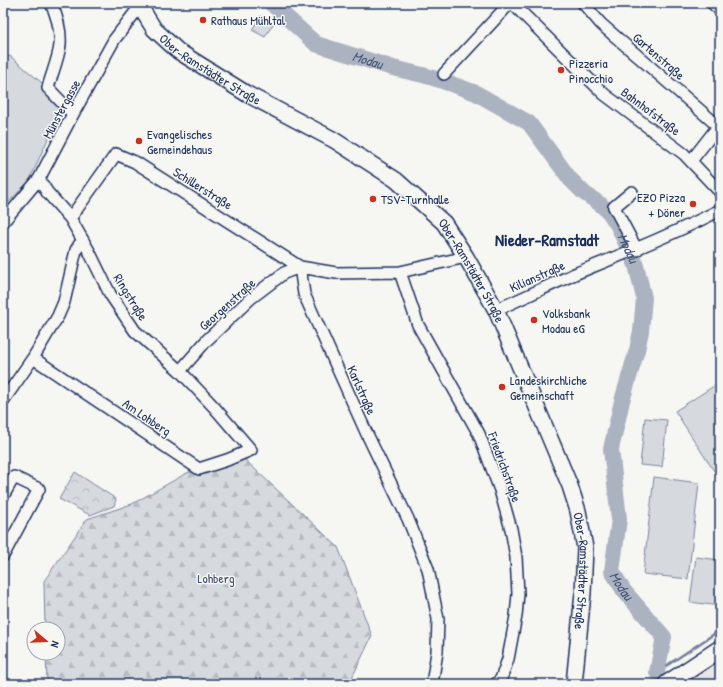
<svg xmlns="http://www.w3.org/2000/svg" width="723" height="687" font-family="'Patrick Hand',sans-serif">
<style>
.built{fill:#e6e7e7}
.forest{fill:url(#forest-firs);stroke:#78849e}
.park{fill:url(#park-crowns);stroke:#78849e}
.garden{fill:#d6d9dd;stroke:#78849e}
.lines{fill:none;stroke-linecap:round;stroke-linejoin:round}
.stream{stroke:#717e99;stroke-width:2.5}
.river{stroke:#abb2c0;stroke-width:16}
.street-casing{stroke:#1b2f5e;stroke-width:14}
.secondary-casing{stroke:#1b2f5e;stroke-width:18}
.primary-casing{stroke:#1b2f5e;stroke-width:20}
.street{stroke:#f6f6f2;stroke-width:11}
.secondary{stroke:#f6f6f2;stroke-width:15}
.primary{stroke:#f6f6f2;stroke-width:17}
.poi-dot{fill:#c8321e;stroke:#f6f6f2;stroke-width:1.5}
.labels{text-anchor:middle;stroke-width:3;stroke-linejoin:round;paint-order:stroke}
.poi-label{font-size:13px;fill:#1b2f5e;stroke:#f6f6f2;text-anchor:start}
.street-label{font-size:13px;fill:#1b2f5e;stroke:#f6f6f2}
.park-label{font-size:13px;fill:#405177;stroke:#f6f6f2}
.water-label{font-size:14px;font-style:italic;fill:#46567b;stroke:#f6f6f2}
.district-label{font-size:17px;font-weight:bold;fill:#1b2f5e;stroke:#f6f6f2}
</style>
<defs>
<pattern id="forest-firs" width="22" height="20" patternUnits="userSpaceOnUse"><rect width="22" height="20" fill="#d6d9dd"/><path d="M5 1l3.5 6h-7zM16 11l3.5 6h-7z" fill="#b7bbc0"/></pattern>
<pattern id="park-crowns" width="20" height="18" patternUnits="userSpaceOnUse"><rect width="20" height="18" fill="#d6d9dd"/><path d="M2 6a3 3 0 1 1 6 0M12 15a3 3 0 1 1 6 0" fill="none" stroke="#b7bbc0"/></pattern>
</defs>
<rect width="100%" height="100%" fill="#f6f6f2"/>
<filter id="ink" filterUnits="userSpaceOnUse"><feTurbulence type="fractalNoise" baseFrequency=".025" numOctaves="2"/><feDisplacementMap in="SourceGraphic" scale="8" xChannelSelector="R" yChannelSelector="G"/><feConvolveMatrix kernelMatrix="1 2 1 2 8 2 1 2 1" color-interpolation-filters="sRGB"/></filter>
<g filter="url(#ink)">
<path class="built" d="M 720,659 L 720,684 L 682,684 Z"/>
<path class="forest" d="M 242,457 L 338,547 L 372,636 L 349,684 L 47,684 L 46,653 L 58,653 L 58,629 L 45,629 L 44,581 L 87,519 L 132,504 L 187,473 Z"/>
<path class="park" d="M 260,16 L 273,24 L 265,37 L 252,30 Z
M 75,472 L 116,499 L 114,506 L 90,515 L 59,499 Z"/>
<path class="garden" d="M 10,56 L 48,88 L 61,110 L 29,181 L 6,205 L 3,202 L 3,59 L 6,57 Z
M 720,382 L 720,467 L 714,471 L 675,411 Z
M 645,418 L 667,420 L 662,467 L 640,465 Z
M 654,477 L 699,483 L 688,579 L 643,574 Z
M 696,557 L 720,560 L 720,606 L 690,602 Z"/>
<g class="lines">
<path class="stream" d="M 657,672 L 720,630"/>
<path class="river" id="s1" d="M 271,3 L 316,44 L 393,68 L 427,76 L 457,86 L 476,93 L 529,123 L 570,179 L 584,193 L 600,204 L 609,212 L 617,224 L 636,265 L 644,298 L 641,331 L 637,350 L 622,401 L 611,449 L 619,519 L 612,571 L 624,591 L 664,637 L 657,672"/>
<g class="street-casing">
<path id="street" d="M 51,3 C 57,16 61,31 60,45 C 59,57 51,76 48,88 L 73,114
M 512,3 L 604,94 L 684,154 L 720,192
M 583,3 L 601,24 L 718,126
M 712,3 L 720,10
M 444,74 L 510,3
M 691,161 L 720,124
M 632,192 L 614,207 L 637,250
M 70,218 L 74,213 L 116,154 L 135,162 L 300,267
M 3,222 L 39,179 L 73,114 L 114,40 L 140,6
M 400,272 L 418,325 L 479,434 L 500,490 L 511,529 L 516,557 L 518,594 L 516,616 L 508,659 L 501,679 L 496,684
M 496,310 C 523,298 550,285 577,273 C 626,253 674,234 720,210
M 33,358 L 199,469 L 227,460 L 251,450 L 214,407 L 180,371 L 135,331 L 110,294 L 89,251 L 70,218 L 47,192 L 39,179
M 180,371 L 207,340 L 251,298 L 284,273 L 300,267
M 3,401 L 33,358 L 58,316 L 64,302 L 76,250 L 79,245 L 84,242
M 3,496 L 14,477 L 39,489 L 3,556
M 432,684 L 437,652 L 438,619 L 428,569 L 408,519 L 366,432 L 304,294 L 300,267 L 336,273 L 400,272 L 466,257"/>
</g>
<g class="secondary-casing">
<g id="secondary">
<path id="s2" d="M 138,3 L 154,29 L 178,51 L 247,94 L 334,140 L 396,180 L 444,223 L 466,257 L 496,310 L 570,486 L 578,511 L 585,548 L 583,593 L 574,684"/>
</g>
</g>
<g class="primary-casing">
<path id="primary" d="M 667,684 L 720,649"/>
</g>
<use href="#street" class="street"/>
<use href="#secondary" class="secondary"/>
<use href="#primary" class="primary"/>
</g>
</g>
<g class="poi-dot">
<circle cx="203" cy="20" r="4"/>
<circle cx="561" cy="70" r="4"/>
<circle cx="139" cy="141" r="4"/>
<circle cx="373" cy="199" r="4"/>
<circle cx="693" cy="204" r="4"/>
<circle cx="534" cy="320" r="4"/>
<circle cx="502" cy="387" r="4"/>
</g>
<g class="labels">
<g class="poi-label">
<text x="211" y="25">Rathaus Mühltal</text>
<text x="569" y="68">Pizzeria<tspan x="569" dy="15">Pinocchio</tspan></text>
<text x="147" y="139">Evangelisches<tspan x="147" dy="15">Gemeindehaus</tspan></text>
<text x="685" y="202" text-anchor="end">EZO Pizza<tspan x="685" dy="15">+ Döner</tspan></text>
<text x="381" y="204">TSV-Turnhalle</text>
<text x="542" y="318">Volksbank<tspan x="542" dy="15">Modau eG</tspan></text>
<text x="510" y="385">Landeskirchliche<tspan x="510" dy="15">Gemeinschaft</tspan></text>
</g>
<g class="street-label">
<text transform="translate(659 56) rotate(41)" y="5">Gartenstraße</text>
<text dy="5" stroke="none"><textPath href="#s2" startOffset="100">Ober-Ramstädter Straße</textPath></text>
<text transform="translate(61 109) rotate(-62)" y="5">Münstergasse</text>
<text transform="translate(651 111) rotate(37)" y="5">Bahnhofstraße</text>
<text transform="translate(203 188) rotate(32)" y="5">Schillerstraße</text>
<text dy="5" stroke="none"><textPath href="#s2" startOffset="436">Ober-Ramstädter Straße</textPath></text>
<text transform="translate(537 276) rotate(-24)" y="5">Kilianstraße</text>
<text transform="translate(131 297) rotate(58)" y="5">Ringstraße</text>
<text transform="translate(227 304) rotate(-42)" y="5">Georgenstraße</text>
<text transform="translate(362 390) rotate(66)" y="5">Karlstraße</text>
<text transform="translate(147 417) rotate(34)" y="5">Am Lohberg</text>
<text transform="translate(505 467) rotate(70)" y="5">Friedrichstraße</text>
<text dy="5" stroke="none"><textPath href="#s2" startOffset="760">Ober-Ramstädter Straße</textPath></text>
</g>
<g class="park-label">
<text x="216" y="583">Lohberg</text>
</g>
<g class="water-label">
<text dy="5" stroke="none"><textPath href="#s1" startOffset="115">Modau</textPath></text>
<text dy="5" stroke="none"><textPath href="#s1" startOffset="451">Modau</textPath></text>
<text dy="5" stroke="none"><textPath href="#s1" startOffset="799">Modau</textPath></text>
</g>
<g class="district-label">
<text x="547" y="246">Nieder-Ramstadt</text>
</g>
</g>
<rect width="723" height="687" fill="none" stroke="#f6f6f2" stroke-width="16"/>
<rect x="8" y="8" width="707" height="671" fill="none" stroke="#1b2f5e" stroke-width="1.5" filter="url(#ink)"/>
<g transform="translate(46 641) rotate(109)"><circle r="19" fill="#f6f6f2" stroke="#9ea6b7"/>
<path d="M0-3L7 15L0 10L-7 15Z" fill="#c8321e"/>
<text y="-6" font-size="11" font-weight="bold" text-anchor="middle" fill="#1b2f5e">N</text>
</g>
</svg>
